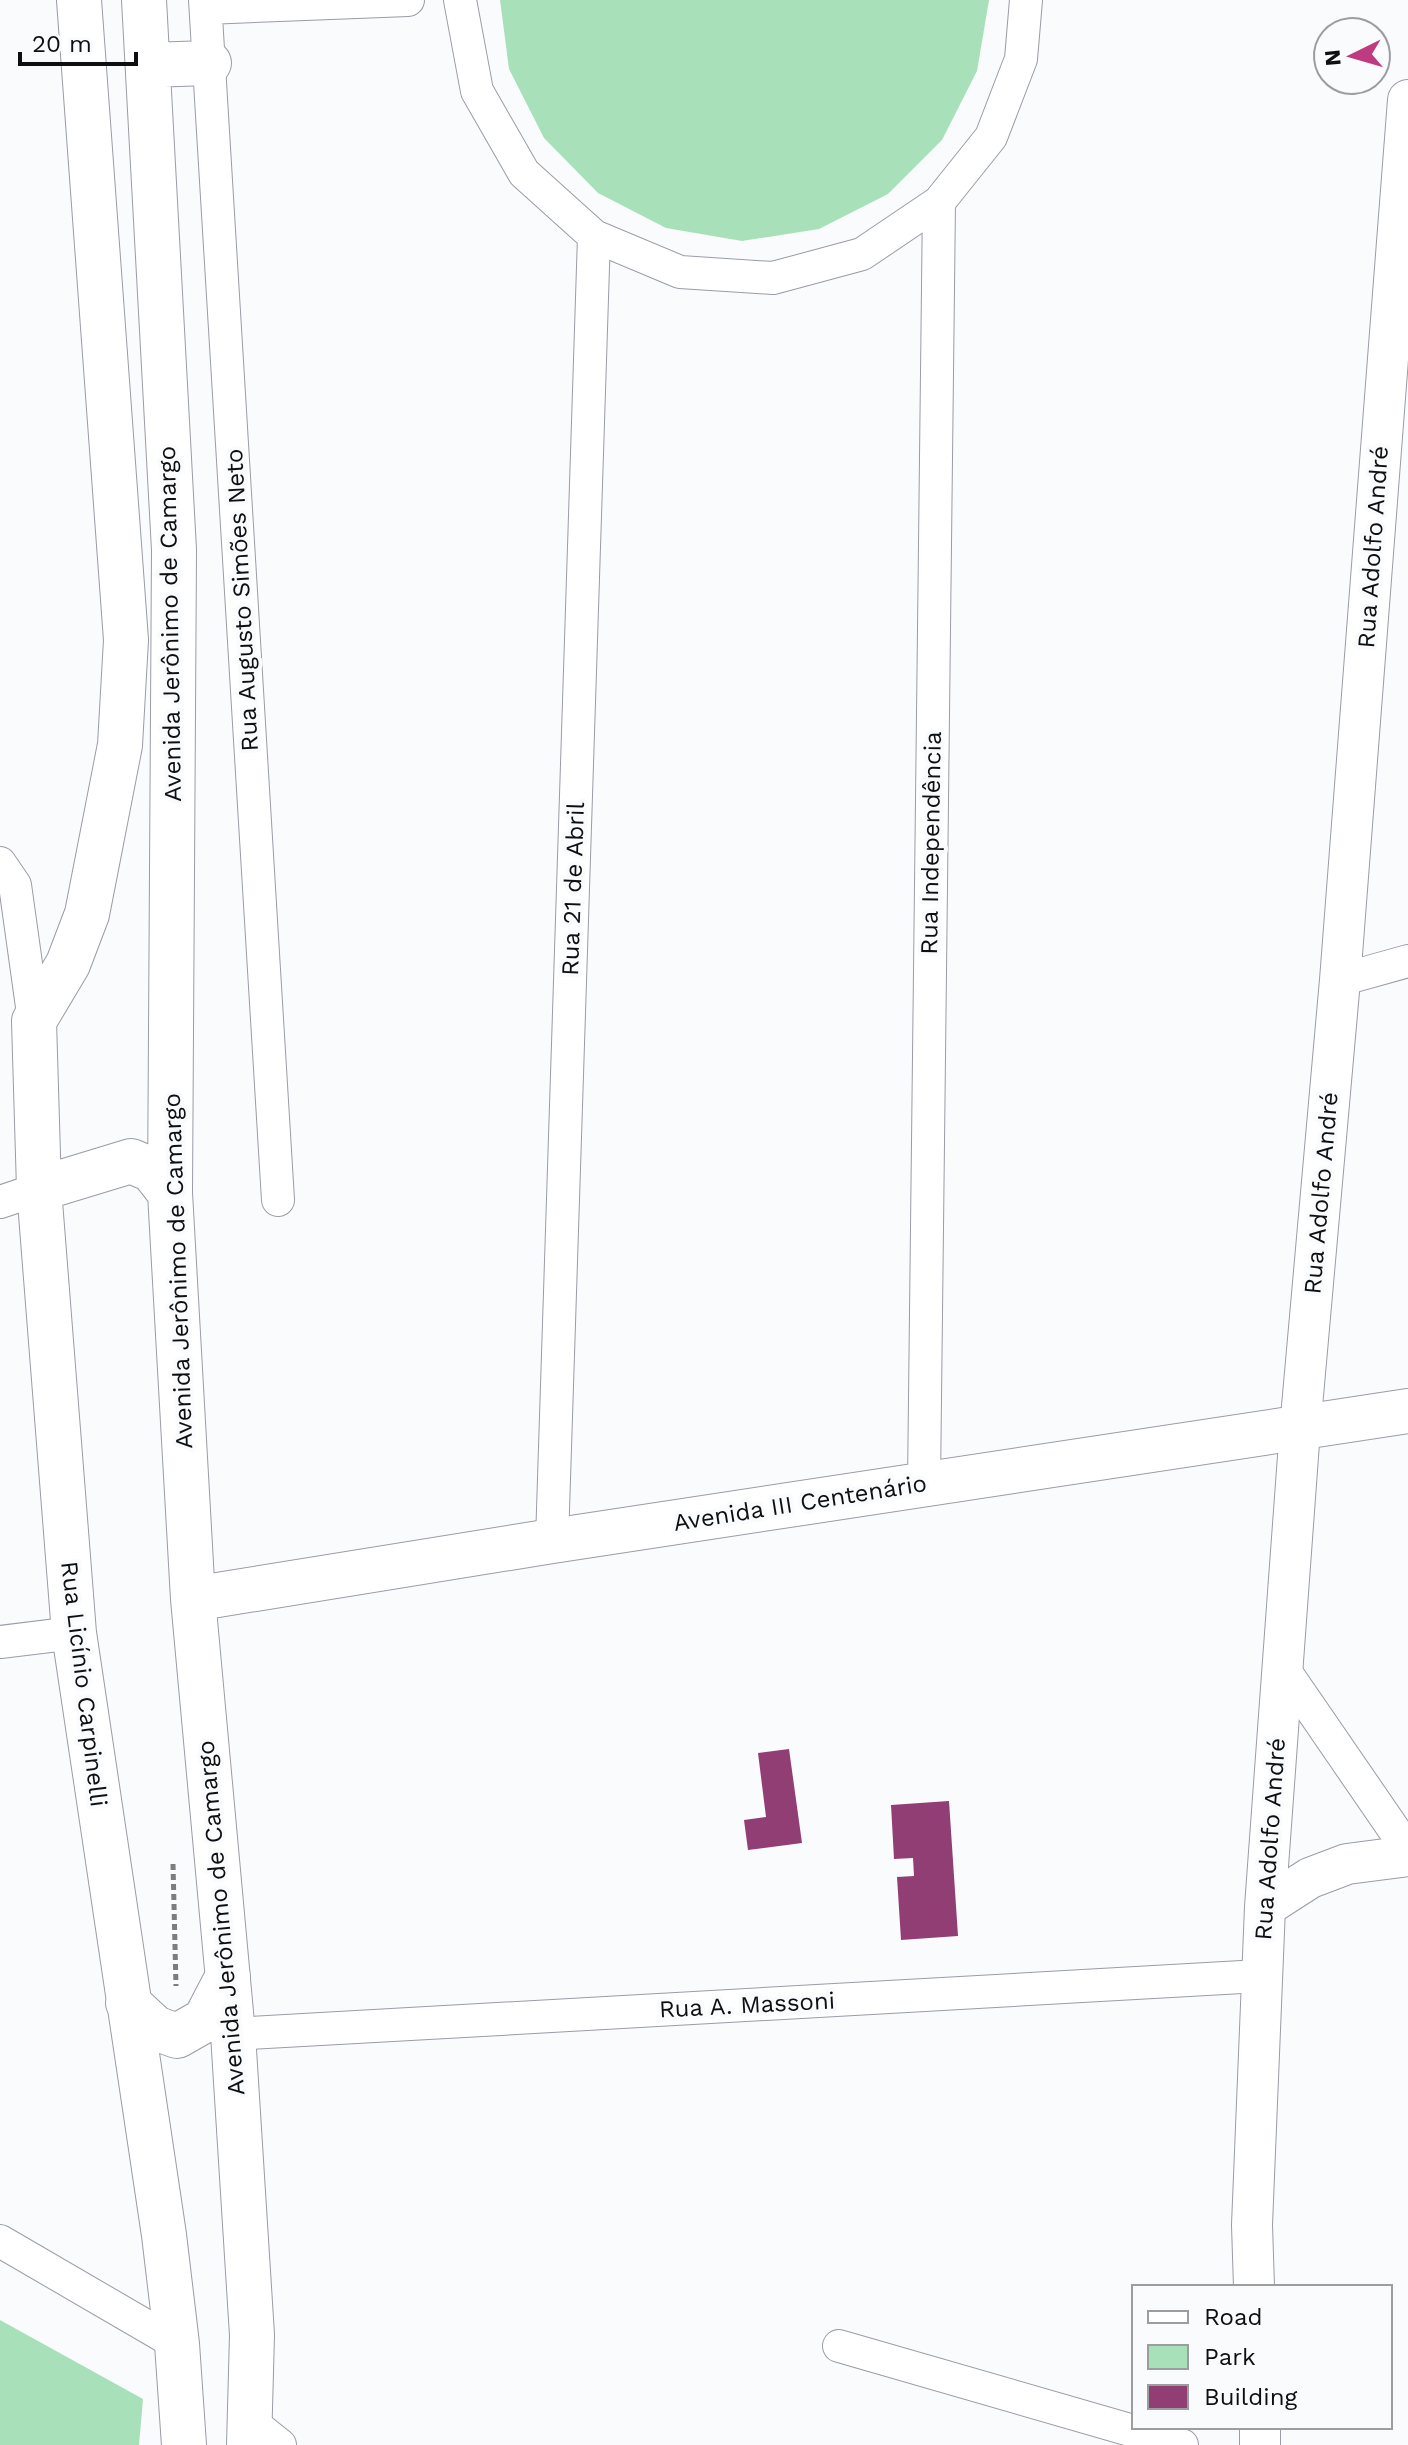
<svg xmlns="http://www.w3.org/2000/svg" width="1408" height="2445" font-family="'Work Sans',sans-serif">
<style>
.green{fill:#a8e1b9}
.building{fill:#913e75}
.lines{fill:none;stroke-linecap:round;stroke-linejoin:round}
.minor-casing{stroke:#9a9ca6;stroke-width:34}
.tertiary-casing{stroke:#9a9ca6;stroke-width:42}
.secondary-casing{stroke:#9a9ca6;stroke-width:46}
.path{stroke:#7c7d80;stroke-width:5;stroke-dasharray:6 4;stroke-linecap:butt}
.minor{stroke:#fff;stroke-width:32}
.tertiary{stroke:#fff;stroke-width:40}
.secondary{stroke:#fff;stroke-width:44}
.labels{text-anchor:middle;stroke-width:8;stroke-linejoin:round;paint-order:stroke}
.street-label{font-size:24px;fill:#0e0f13;stroke:#fafbfd}
</style>
<rect width="100%" height="100%" fill="#fafbfd"/>
<path class="green" d="M 500,0 L 989,0 L 977,71 L 942,140 L 888,194 L 819,229 L 742,241 L 666,228 L 598,193 L 544,138 L 509,69 Z
M 0,2320 L 143,2399 L 139,2445 L 0,2445 Z"/>
<path class="building" d="M 789,1749 L 802,1843 L 748,1850 L 744,1820 L 766,1817 L 758,1753 Z
M 949,1801 L 958,1936 L 901,1940 L 897,1877 L 914,1876 L 913,1858 L 894,1859 L 891,1805 Z"/>
<g class="lines">
<g class="minor-casing">
<path id="minor" d="M 205,0 L 278,1200
M 460,0 L 477,91 L 524,173 L 594,236 L 680,272 L 773,278 L 862,254 L 939,202 L 991,137 L 1021,59 L 1026,0
M 206,8 L 408,0
M 0,863 L 15,885 L 34,1021
M 1340,980 L 1408,961
M 0,1202 L 39,1189
M 924,1484 L 939,202
M 552,1541 L 594,236
M 0,1642 L 74,1633
M 1283,1668 L 1408,1850
M 233,2034 L 1260,1976
M 0,2241 L 177,2344
M 839,2346 L 1182,2445
M 250,2421 L 280,2445"/>
</g>
<g class="tertiary-casing">
<path id="tertiary" d="M 1265,1907 L 1310,1878 L 1347,1864 L 1408,1856
M 1254,2287 L 1252,2225 L 1265,1907 L 1300,1429 L 1340,980 L 1408,100
M 1260,2427 L 1260,2445"/>
</g>
<g class="secondary-casing">
<path id="secondary" d="M 79,0 L 126,640 L 120,745 L 87,914 L 68,964 L 34,1021 L 39,1189 L 74,1633 L 164,2235 L 177,2344 L 184,2445
M 144,0 L 174,550 L 170,1193 L 193,1599 L 233,2034 L 252,2335 L 249,2445
M 148,65 L 209,63
M 39,1189 L 131,1161 L 152,1170 L 170,1193
M 193,1599 L 552,1541 L 1408,1411
M 128,2003 L 155,2028 L 177,2036 L 205,2020 L 228,1976"/>
</g>
<path class="path" d="M 173,1864 L 176,1986"/>
<use href="#minor" class="minor"/>
<use href="#tertiary" class="tertiary"/>
<use href="#secondary" class="secondary"/>
</g>
<g class="labels">
<g class="street-label">
<text transform="translate(1373 547) rotate(-86)" y="8">Rua Adolfo André</text>
<text transform="translate(242 600) rotate(-93)" y="8">Rua Augusto Simões Neto</text>
<text transform="translate(170 624) rotate(-91)" y="8">Avenida Jerônimo de Camargo</text>
<text transform="translate(931 843) rotate(-89)" y="8">Rua Independência</text>
<text transform="translate(573 889) rotate(-88)" y="8">Rua 21 de Abril</text>
<text transform="translate(1321 1193) rotate(-85)" y="8">Rua Adolfo André</text>
<text transform="translate(178 1271) rotate(-92)" y="8">Avenida Jerônimo de Camargo</text>
<text transform="translate(800 1503) rotate(-9)" y="8">Avenida III Centenário</text>
<text transform="translate(84 1684) rotate(83)" y="8">Rua Licínio Carpinelli</text>
<text transform="translate(1270 1839) rotate(-86)" y="8">Rua Adolfo André</text>
<text transform="translate(221 1918) rotate(-95)" y="8">Avenida Jerônimo de Camargo</text>
<text transform="translate(747 2005) rotate(-3)" y="8">Rua A. Massoni</text>
</g>
</g>
<rect x="1132" y="2285" width="260" height="144" fill="#fafbfd" stroke="#9c9d9f" stroke-width="2"/>
<rect x="1148" y="2311" width="40" height="12" fill="#ffffff" stroke="#9c9d9f" stroke-width="2"/>
<text x="1204" y="2325" font-size="24" fill="#0e0f13">Road</text>
<rect x="1148" y="2345" width="40" height="24" fill="#a8e1b9" stroke="#9c9d9f" stroke-width="2"/>
<text x="1204" y="2365" font-size="24" fill="#0e0f13">Park</text>
<rect x="1148" y="2385" width="40" height="24" fill="#913e75" stroke="#9c9d9f" stroke-width="2"/>
<text x="1204" y="2405" font-size="24" fill="#0e0f13">Building</text>
<g transform="translate(1352 56) rotate(265)"><circle r="38" fill="#fafbfd" stroke="#9c9d9f" stroke-width="2"/>
<path d="M0-6L14 30L0 20L-14 30Z" fill="#be3b82"/>
<text y="-12" font-size="22" font-weight="bold" text-anchor="middle" fill="#0e0f13">N</text>
</g>
<path d="M20 52v12h116v-12" fill="none" stroke="#0e0f13" stroke-width="4"/>
<text x="32" y="52" font-size="24" fill="#0e0f13" stroke="#fafbfd" stroke-width="6" paint-order="stroke">20 m</text>
</svg>
